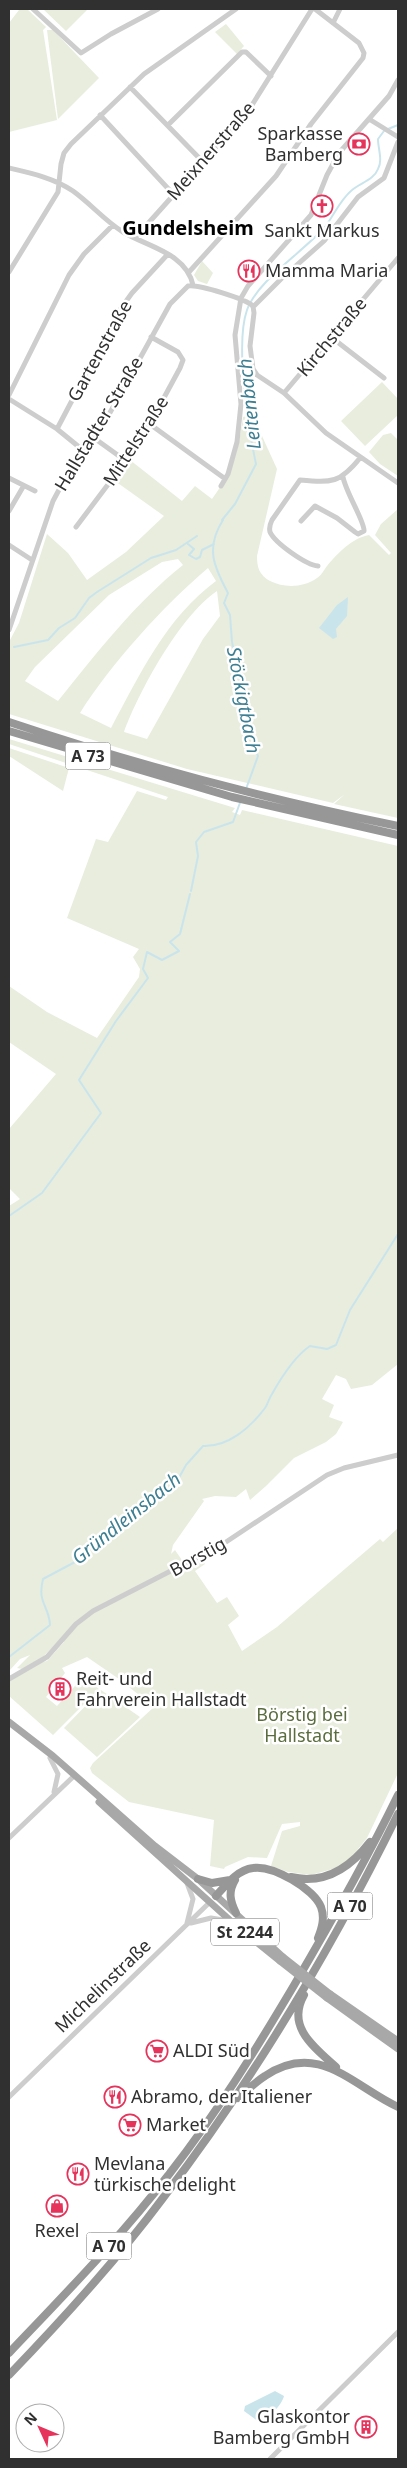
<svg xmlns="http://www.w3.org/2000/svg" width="407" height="2468" font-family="'Noto Sans',sans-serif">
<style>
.green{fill:#e8edde;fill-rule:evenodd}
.water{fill:#cae4ec}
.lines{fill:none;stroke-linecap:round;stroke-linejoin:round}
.stream{stroke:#cae4ec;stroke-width:2}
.minor{stroke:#cdcdcd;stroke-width:5}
.major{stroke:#a8a8a8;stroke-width:7}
.highway{stroke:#979797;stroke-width:8}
.major-bridge{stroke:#a8a8a8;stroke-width:7}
.labels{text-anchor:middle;stroke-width:5;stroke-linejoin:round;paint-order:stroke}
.shield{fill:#fff;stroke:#6e6e6e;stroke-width:1}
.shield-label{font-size:16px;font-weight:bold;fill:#303030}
.poi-label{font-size:18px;fill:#303030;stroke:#fff;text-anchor:start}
.street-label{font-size:18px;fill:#303030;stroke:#fff}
.park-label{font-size:18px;fill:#5a6c3d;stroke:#fff}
.water-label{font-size:19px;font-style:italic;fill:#3d7e92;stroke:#fff}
.quarter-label{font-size:20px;font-weight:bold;fill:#000;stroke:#fff}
</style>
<rect width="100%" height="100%" fill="#fff"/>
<path class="green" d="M 27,9 L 46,27 L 43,30 L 57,120 L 9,132 L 9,23 L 19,10 Z
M 43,9 L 88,9 L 66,31 Z
M 226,24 L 244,46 L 237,54 L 215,32 Z
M 47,30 L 53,30 L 99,78 L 58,119 Z
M 202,261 L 213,273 L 207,284 L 198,281 L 194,275 Z
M 382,382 L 398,399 L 398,415 L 365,446 L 341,421 Z
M 256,414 L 262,436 L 277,469 L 257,556 C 257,567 259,575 270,581 C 284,588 303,588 317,578 C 321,576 324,570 327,566 C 338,553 352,538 369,535 L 389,555 L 391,553 L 375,535 L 381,524 L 398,509 L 398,818 L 334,804 L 345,794 L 333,803 L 187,769 L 9,714 L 10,640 L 19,623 L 47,534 L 68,553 L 87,580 L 126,552 L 164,516 L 115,481 L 130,460 L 182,501 L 195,486 L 212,499 C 234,469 238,453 243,417 ZM 178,559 L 183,565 C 135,603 96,654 58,701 L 25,681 L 35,667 L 109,595 L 162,562 ZM 208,568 L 216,581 C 166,618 140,674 111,728 L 80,713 C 110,665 164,605 208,568 ZM 217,591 L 220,616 L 203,639 L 147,739 L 124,732 C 139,691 180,616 217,591 Z
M 391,433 L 398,440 L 398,476 L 380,464 L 369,452 L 383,435 Z
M 9,739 L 235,808 L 232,812 L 240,815 L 242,810 L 398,846 L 398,1364 L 372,1385 L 351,1389 L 346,1379 L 336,1375 L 322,1399 L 334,1405 L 329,1417 L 343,1422 L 336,1434 L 326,1442 L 294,1458 L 266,1486 L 250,1500 L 246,1489 L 236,1497 L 215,1496 L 202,1499 L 204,1501 L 173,1545 L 171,1554 L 175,1550 L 186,1566 L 204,1557 L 205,1564 L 195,1571 L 217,1603 L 227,1597 L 239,1616 L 228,1625 L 242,1651 L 277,1627 L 380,1539 L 383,1542 L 398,1528 L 398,1773 L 367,1838 L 351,1858 L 340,1867 L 311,1875 L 288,1872 L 271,1866 L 282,1831 L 300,1826 L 300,1822 L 282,1824 L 267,1858 L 248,1857 L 225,1867 L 224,1869 L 210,1866 L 214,1820 L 129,1802 L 92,1773 L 90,1768 L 93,1763 L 154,1707 L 119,1679 L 87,1657 L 62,1668 L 65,1673 L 46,1697 L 57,1706 L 83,1677 L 99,1689 L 53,1735 L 9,1696 L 9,1681 L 42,1662 L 47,1661 L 64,1642 L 64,1635 L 43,1657 L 22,1669 L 17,1668 L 30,1655 L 20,1659 L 9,1671 L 9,1206 L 20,1199 L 9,1188 L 9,1129 L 56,1074 L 9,1042 L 9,986 L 47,1012 L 97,1038 L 139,977 L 140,969 L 133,957 L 139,949 L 67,918 L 96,839 L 108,842 L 137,791 L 166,800 L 168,797 L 9,744 Z
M 9,748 L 69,768 L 63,791 L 9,756 Z
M 101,1690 L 140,1717 L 97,1757 L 64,1728 Z"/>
<path class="water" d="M 348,597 L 347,616 L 336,629 L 337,637 L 333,639 L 319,628 L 337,605 Z
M 275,2391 L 284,2396 C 282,2405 268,2419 259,2422 L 244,2411 L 245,2406 Z"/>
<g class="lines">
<path class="stream" d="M 388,129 L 398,125
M 222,520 L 235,504 L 256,464 C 248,427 235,344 247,310 C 257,281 304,251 325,227 C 334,215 340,200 352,190 C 360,183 374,180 378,169 C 383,160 378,149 378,139 L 384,131
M 223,520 C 205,548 214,567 228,593 L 224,603 L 230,615 L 232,642 L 254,746 L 258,756 L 246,789
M 188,544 L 194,549 L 189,555 L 196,559 L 200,557 L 202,550 L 214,544
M 14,647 L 48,640 L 59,628 L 75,618 L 89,598 L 97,592 L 151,558 L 176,550 L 197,536
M 191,891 L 198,856 L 196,842 L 204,832 L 233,822 L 241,800
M 9,1216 L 42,1193 L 101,1113 L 79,1080 L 116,1021 L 148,978 L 143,969 L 147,952 L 162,960 L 179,951 L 170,942 L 180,934 L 190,894
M 9,1657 L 50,1625 C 49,1605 37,1604 43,1579 L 75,1562 L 100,1537 L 135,1514 L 176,1483 L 186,1465 L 203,1446 C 228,1447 250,1428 265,1408 C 268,1404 269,1398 272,1394 C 281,1378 295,1356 310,1346 L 327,1349 L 336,1345 L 350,1310 L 398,1234"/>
<path class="minor" d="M 33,9 L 81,53 L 111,34 L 158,9
M 333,23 L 340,9
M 130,87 L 204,163
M 100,115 L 174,195
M 369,119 L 398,137
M 168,125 L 242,52 L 246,52 L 271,76
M 9,168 C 31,173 54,178 73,191 C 91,204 105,221 123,232 C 148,247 186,253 193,285
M 135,238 L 247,113 L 312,9
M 9,272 L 58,192 L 61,164 L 64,153 L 71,144 L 144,74 L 236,9
M 189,272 L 276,176 L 311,124 L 363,58 L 364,53 L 359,43 L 315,9
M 253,307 L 281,279 L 324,241 L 358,197 L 384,178 L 398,142
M 331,337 L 384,378
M 284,393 L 398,258
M 9,395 L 69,275 L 84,254 L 113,225
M 9,399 L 57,429 L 84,451
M 151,425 L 224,478
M 57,429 L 119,311 L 132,293 L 168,254
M 94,438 L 126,461
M 9,478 L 35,491
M 221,486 L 228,474 L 237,442 L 241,404 L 235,335 L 241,298 L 248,286 L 311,215 L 327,175 L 339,153 L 389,96 L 398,80
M 9,511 L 23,487
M 301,521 L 315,506 L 337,518 L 355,532 L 358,534 L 364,531 C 365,522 346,493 343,477
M 76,527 L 140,442 L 180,368 L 183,360 L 178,352 L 151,337
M 9,545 L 32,560
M 318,566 C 306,565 275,543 270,532 C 269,528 270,524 272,520 L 300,480 C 332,483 340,483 360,458
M 9,630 L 53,501 L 68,473 L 107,418 L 170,304 L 188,286 C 198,284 246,299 253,306 L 254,313 L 250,346 L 253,369 L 257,375 L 284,393 L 326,433 L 398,483
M 9,1679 L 47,1657 L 76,1624 L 93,1611 L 223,1544 L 327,1475 L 344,1468 L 398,1455
M 50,1758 L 58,1774 L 54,1792
M 9,1838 L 75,1775
M 187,1883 L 193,1899 L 187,1923
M 191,1923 L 211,1918 L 229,1921
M 9,2097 L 210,1902
M 270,2459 L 398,2332"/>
<path class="major" d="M 9,1722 L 53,1756 L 155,1846 L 198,1879 L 283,1957
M 99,1802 L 233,1923 L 280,1961
M 330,1994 L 398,2041
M 327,1998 L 398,2049"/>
<path class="highway" d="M 9,722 C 137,765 266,799 398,826
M 9,731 L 232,797 L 398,835
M 291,1877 C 325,1885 350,1868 370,1842
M 198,1879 L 212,1883 L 230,1880
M 235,1880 C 228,1892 230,1901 236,1913
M 216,1896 C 226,1885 237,1870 253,1868 C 273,1865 314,1889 321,1907 C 325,1918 322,1928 318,1938
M 304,1995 C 286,2027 314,2047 336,2067
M 238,2098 C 247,2091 255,2082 265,2076 C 318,2040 353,2086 398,2107
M 9,2353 C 64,2295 121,2237 170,2173 C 216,2114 255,2051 293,1987 C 330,1924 366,1861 398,1795
M 9,2375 C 63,2319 116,2261 163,2198 C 254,2079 332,1948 398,1814"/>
<path class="major-bridge" d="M 283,1957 L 330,1994
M 280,1961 L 327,1998"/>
</g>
<defs>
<g id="bank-ring" transform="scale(1.125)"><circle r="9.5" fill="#fff" stroke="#e5335b" stroke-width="1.5"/><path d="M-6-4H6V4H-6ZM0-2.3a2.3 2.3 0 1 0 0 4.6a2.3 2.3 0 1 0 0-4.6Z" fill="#e5335b"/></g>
<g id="church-ring" transform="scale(1.125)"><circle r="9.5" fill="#fff" stroke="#e5335b" stroke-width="1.5"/><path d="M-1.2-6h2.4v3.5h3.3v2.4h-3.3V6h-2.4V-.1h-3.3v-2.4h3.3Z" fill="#e5335b"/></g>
<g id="restaurant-ring" transform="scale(1.125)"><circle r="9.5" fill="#fff" stroke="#e5335b" stroke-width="1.5"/><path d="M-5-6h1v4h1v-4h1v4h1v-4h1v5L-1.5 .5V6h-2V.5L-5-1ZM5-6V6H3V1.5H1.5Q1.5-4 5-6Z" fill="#e5335b"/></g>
<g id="building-ring" transform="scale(1.125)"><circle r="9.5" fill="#fff" stroke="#e5335b" stroke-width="1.5"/><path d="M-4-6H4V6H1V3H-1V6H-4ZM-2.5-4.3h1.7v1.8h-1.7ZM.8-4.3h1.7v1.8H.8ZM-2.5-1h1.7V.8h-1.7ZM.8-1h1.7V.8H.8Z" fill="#e5335b"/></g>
<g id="supermarket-ring" transform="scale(1.125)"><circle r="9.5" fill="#fff" stroke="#e5335b" stroke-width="1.5"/><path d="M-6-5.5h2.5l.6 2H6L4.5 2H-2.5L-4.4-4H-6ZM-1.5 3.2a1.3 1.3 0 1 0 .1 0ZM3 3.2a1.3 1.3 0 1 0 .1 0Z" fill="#e5335b"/></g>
<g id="shop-ring" transform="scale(1.125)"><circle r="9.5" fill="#fff" stroke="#e5335b" stroke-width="1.5"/><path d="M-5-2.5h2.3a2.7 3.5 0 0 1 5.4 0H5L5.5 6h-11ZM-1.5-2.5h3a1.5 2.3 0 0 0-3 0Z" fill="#e5335b"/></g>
</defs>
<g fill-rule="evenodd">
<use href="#bank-ring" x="359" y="144"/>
<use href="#church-ring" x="322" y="206"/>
<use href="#restaurant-ring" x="249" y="271"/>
<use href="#building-ring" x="60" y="1689"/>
<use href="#supermarket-ring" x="157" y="2051"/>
<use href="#restaurant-ring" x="115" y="2097"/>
<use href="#supermarket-ring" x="130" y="2125"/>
<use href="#restaurant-ring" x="78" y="2174"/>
<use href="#shop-ring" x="57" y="2206"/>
<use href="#building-ring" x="366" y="2427"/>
</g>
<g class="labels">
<g class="shield">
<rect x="65.5" y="742.5" width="45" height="27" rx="4"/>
<rect x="327.5" y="1892.5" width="45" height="27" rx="4"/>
<rect x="211" y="1918.5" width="68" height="27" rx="4"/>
<rect x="86.5" y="2232.5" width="45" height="27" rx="4"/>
</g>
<g class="shield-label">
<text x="88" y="762">A 73</text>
<text x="350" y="1912">A 70</text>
<text x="245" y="1938">St 2244</text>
<text x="109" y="2252">A 70</text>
</g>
<g class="poi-label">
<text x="343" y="140" text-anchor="end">Sparkasse<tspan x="343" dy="21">Bamberg</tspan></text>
<text x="322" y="237" text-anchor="middle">Sankt Markus</text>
<text x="265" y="277">Mamma Maria</text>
<text x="76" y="1685">Reit- und<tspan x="76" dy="21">Fahrverein Hallstadt</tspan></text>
<text x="173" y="2057">ALDI Süd</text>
<text x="131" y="2103">Abramo, der Italiener</text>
<text x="146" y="2131">Market</text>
<text x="94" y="2170">Mevlana<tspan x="94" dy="21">türkische delight</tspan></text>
<text x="57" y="2237" text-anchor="middle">Rexel</text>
<text x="350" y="2423" text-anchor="end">Glaskontor<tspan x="350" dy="21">Bamberg GmbH</tspan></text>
</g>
<g class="street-label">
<text transform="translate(211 151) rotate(-49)" y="6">Meixnerstraße</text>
<text transform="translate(332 337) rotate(-50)" y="6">Kirchstraße</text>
<text transform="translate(100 351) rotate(-61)" y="6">Gartenstraße</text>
<text transform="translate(99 424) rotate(-59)" y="6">Hallstadter Straße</text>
<text transform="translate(136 441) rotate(-57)" y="6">Mittelstraße</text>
<text transform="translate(198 1557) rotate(-29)" y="6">Borstig</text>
<text transform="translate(103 1986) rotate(-44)" y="6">Michelinstraße</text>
</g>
<g class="park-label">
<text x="302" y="1721">Börstig bei<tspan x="302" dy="21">Hallstadt</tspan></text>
</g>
<g class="water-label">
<text transform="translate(249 404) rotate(-96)" y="7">Leitenbach</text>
<text transform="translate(244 700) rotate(79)" y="7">Stöckigtbach</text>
<text transform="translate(126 1518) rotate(-39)" y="7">Gründleinsbach</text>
</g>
<g class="quarter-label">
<text x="188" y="235">Gundelsheim</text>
</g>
</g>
<rect width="407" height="2468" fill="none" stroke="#303030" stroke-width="20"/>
<g transform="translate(40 2428) rotate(314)"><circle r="24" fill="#ffffff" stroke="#acacac"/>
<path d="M0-4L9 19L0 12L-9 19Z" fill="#e5335b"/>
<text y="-8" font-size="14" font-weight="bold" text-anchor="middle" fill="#303030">N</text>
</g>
</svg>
